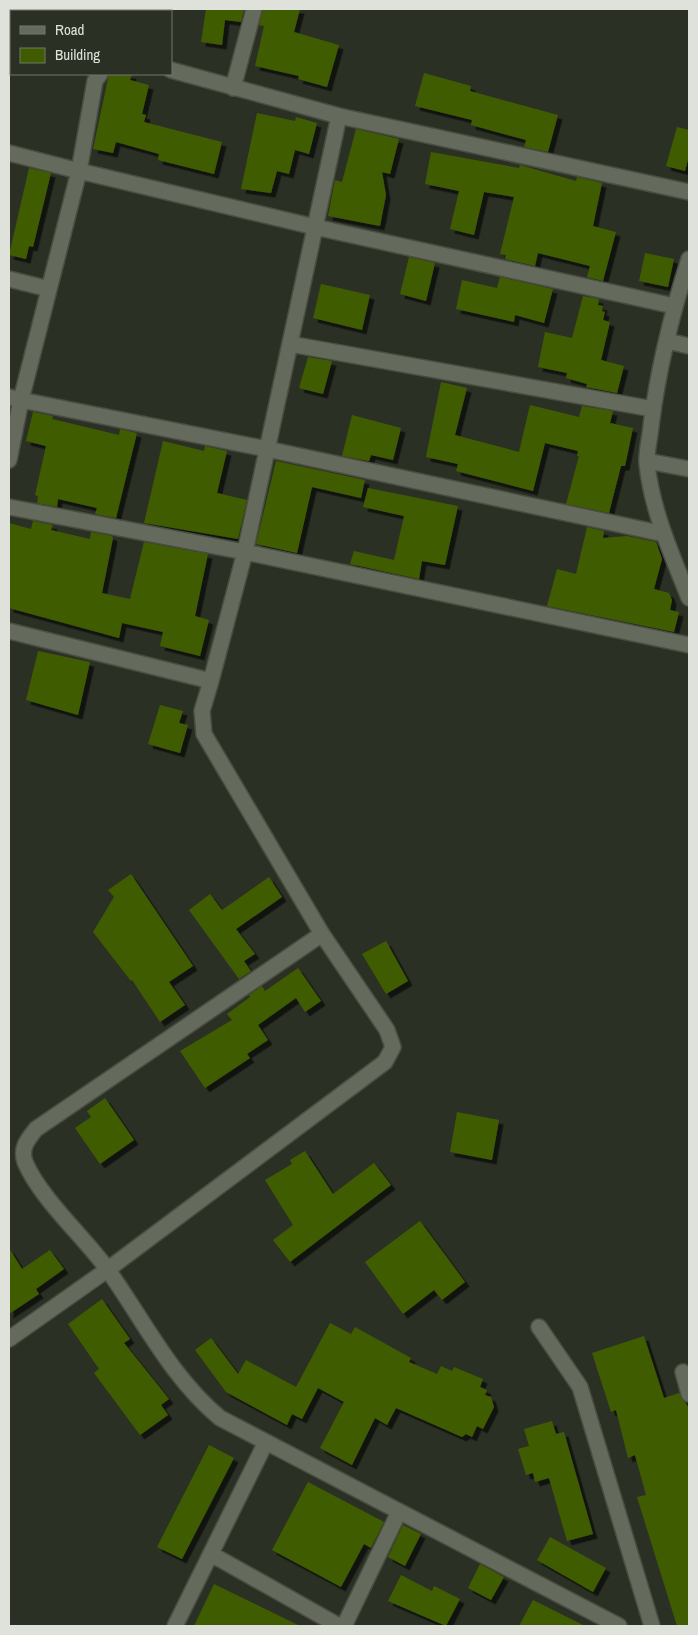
<svg xmlns="http://www.w3.org/2000/svg" width="698" height="1635" font-family="'Archivo Narrow',sans-serif">
<style>
.building{fill:#415c00;filter:url(#shadow)}
.lines{fill:none;stroke-linecap:round;stroke-linejoin:round}
.street-casing{stroke:#494d42;stroke-width:18}
.secondary-casing{stroke:#494d42;stroke-width:18}
.street{stroke:#646a5c;stroke-width:15}
.secondary{stroke:#646a5c;stroke-width:15}
</style>
<defs>
<filter id="shadow"><feDropShadow dx="4.5" dy="4.5" stdDeviation="0" flood-color="#0009"/></filter>
</defs>
<rect width="100%" height="100%" fill="#2b3025"/>
<path class="building" d="M 206,9 L 244,9 L 241,22 L 225,20 L 222,45 L 201,42 Z
M 263,9 L 300,9 L 294,32 L 339,45 L 327,87 L 298,79 L 299,76 L 255,66 L 264,26 L 259,25 Z
M 424,73 L 471,86 L 470,91 L 558,115 L 548,152 L 524,147 L 526,140 L 471,125 L 472,120 L 415,106 Z
M 109,74 L 132,74 L 130,80 L 149,85 L 142,114 L 146,115 L 144,122 L 222,142 L 214,174 L 158,160 L 159,154 L 116,142 L 113,153 L 93,149 Z
M 257,113 L 295,121 L 296,117 L 317,123 L 309,154 L 295,150 L 289,174 L 277,171 L 271,193 L 241,189 Z
M 677,127 L 689,130 L 689,156 L 685,171 L 666,166 Z
M 356,129 L 399,139 L 390,174 L 382,172 L 386,195 L 380,226 L 328,216 L 335,180 L 342,182 Z
M 431,152 L 519,168 L 520,165 L 576,181 L 577,177 L 602,183 L 593,226 L 616,232 L 603,281 L 587,277 L 590,266 L 538,253 L 535,266 L 505,259 L 506,255 L 500,254 L 514,197 L 484,192 L 474,235 L 450,229 L 459,191 L 425,184 Z
M 29,168 L 51,173 L 33,247 L 29,246 L 26,259 L 9,255 Z
M 645,253 L 674,259 L 668,287 L 639,281 Z
M 409,257 L 435,263 L 426,301 L 400,294 Z
M 500,277 L 553,289 L 544,323 L 515,315 L 514,322 L 456,309 L 462,280 L 497,288 Z
M 321,284 L 370,295 L 362,330 L 313,318 Z
M 583,296 L 599,299 L 598,305 L 603,306 L 602,311 L 605,312 L 603,320 L 610,322 L 601,360 L 624,366 L 617,393 L 586,387 L 587,384 L 566,378 L 567,373 L 538,367 L 545,332 L 572,338 Z
M 308,357 L 332,361 L 323,394 L 299,388 Z
M 441,382 L 467,388 L 455,435 L 519,452 L 530,405 L 579,417 L 582,406 L 613,411 L 610,423 L 633,428 L 625,466 L 621,466 L 609,513 L 566,504 L 579,456 L 577,456 L 578,451 L 545,443 L 533,491 L 456,471 L 458,464 L 426,457 Z
M 33,412 L 53,416 L 52,419 L 119,435 L 120,429 L 137,433 L 116,518 L 95,514 L 97,508 L 58,499 L 57,507 L 37,503 L 38,496 L 35,495 L 46,446 L 26,441 Z
M 352,415 L 401,428 L 393,460 L 371,455 L 369,461 L 342,456 Z
M 163,441 L 204,451 L 205,446 L 227,451 L 217,493 L 247,500 L 238,539 L 144,523 Z
M 276,461 L 365,480 L 361,498 L 312,487 L 297,553 L 256,544 Z
M 368,488 L 458,506 L 445,565 L 422,561 L 419,579 L 350,564 L 354,551 L 394,560 L 404,516 L 363,507 Z
M 33,521 L 53,525 L 51,530 L 90,539 L 91,532 L 112,536 L 113,538 L 102,593 L 130,599 L 144,542 L 208,554 L 195,616 L 209,620 L 200,656 L 160,646 L 163,632 L 122,623 L 119,638 L 9,608 L 9,523 L 31,529 Z
M 587,527 L 604,531 L 603,538 L 627,536 L 656,542 L 662,559 L 654,589 L 669,593 L 672,600 L 670,610 L 679,612 L 674,632 L 547,606 L 557,569 L 576,574 Z
M 38,651 L 90,662 L 78,715 L 26,700 Z
M 160,705 L 183,711 L 179,723 L 188,725 L 180,753 L 148,744 Z
M 131,874 L 193,966 L 169,982 L 185,1005 L 160,1022 L 132,980 L 131,981 L 93,932 L 114,897 L 108,890 Z
M 269,877 L 282,897 L 236,929 L 255,954 L 244,961 L 251,971 L 239,979 L 189,910 L 210,894 L 222,910 Z
M 386,941 L 408,981 L 386,994 L 362,954 Z
M 298,968 L 321,1001 L 305,1012 L 296,998 L 258,1025 L 268,1040 L 247,1054 L 250,1058 L 205,1088 L 180,1051 L 232,1020 L 227,1014 L 250,997 L 249,995 L 262,986 L 265,991 Z
M 105,1098 L 134,1140 L 100,1164 L 75,1128 L 91,1117 L 87,1111 Z
M 457,1112 L 499,1120 L 492,1160 L 450,1152 Z
M 305,1151 L 333,1194 L 374,1163 L 391,1185 L 290,1262 L 273,1240 L 293,1225 L 265,1180 L 292,1164 L 290,1160 Z
M 420,1221 L 465,1282 L 442,1300 L 434,1290 L 403,1314 L 365,1262 Z
M 9,1248 L 22,1269 L 50,1250 L 64,1269 L 36,1289 L 39,1294 L 9,1314 Z
M 102,1299 L 130,1339 L 124,1343 L 169,1399 L 161,1405 L 168,1415 L 140,1435 L 94,1373 L 99,1369 L 68,1324 Z
M 330,1323 L 351,1334 L 355,1327 L 411,1358 L 409,1362 L 437,1374 L 441,1366 L 452,1371 L 454,1367 L 483,1379 L 480,1387 L 487,1390 L 485,1395 L 491,1397 L 494,1407 L 483,1429 L 477,1426 L 472,1437 L 466,1434 L 462,1437 L 396,1408 L 387,1425 L 375,1418 L 352,1465 L 320,1448 L 344,1402 L 318,1388 L 302,1419 L 292,1414 L 287,1425 L 226,1392 L 195,1350 L 211,1338 L 238,1374 L 246,1360 L 296,1387 Z
M 644,1336 L 664,1398 L 679,1393 L 689,1408 L 689,1626 L 677,1626 L 637,1497 L 646,1495 L 635,1455 L 628,1458 L 616,1410 L 611,1412 L 592,1353 Z
M 552,1421 L 556,1434 L 564,1432 L 593,1534 L 567,1541 L 549,1478 L 535,1482 L 533,1473 L 526,1475 L 518,1449 L 529,1446 L 524,1429 Z
M 209,1445 L 234,1458 L 182,1559 L 157,1547 Z
M 308,1482 L 384,1522 L 371,1548 L 364,1544 L 341,1587 L 272,1550 Z
M 403,1525 L 421,1534 L 405,1566 L 388,1557 Z
M 550,1537 L 606,1568 L 593,1592 L 537,1560 Z
M 480,1564 L 504,1577 L 491,1600 L 468,1588 Z
M 401,1575 L 432,1591 L 434,1586 L 460,1599 L 446,1626 L 388,1601 Z
M 214,1584 L 300,1626 L 194,1626 Z
M 533,1600 L 585,1626 L 519,1626 Z"/>
<g class="lines">
<g class="street-casing">
<path id="street" d="M 171,70 L 339,116
M 233,88 L 254,9
M 9,153 L 79,171 L 95,81 L 100,74
M 689,192 L 339,116 L 245,552 L 689,645
M 9,279 L 49,289
M 667,341 L 689,346
M 290,344 L 653,409
M 9,397 L 21,400 L 9,460
M 647,461 L 689,469
M 9,507 L 245,552 L 211,681 L 9,631
M 664,534 L 267,449 L 21,400 L 79,171 L 315,227 L 674,306
M 322,934 L 36,1129 C 28,1139 20,1148 25,1162 C 40,1198 85,1238 108,1270 C 144,1321 171,1377 220,1418 L 619,1626
M 539,1327 L 580,1387 L 652,1626
M 9,1339 L 107,1270 L 385,1062 L 393,1047 L 387,1030 L 322,934 L 204,734 L 202,711 L 211,681
M 683,1372 L 689,1394
M 211,1554 L 339,1626
M 175,1626 L 266,1442
M 344,1626 L 399,1512"/>
</g>
<g class="secondary-casing">
<path id="secondary" d="M 689,259 C 672,313 658,369 651,426 C 650,438 646,452 647,464 C 652,511 672,555 689,598"/>
</g>
<use href="#street" class="street"/>
<use href="#secondary" class="secondary"/>
</g>
<rect width="698" height="1635" fill="none" stroke="#dee2da" stroke-width="20"/>
<rect x="10" y="10" width="162" height="65" fill="#2b3025" stroke="#73776d"/>
<rect x="20" y="26" width="25" height="8" fill="#646a5c" stroke="#73776d"/>
<text x="55" y="35" font-size="15" fill="#dee2da">Road</text>
<rect x="20" y="48" width="25" height="15" fill="#415c00" stroke="#73776d"/>
<text x="55" y="60" font-size="15" fill="#dee2da">Building</text>
</svg>
